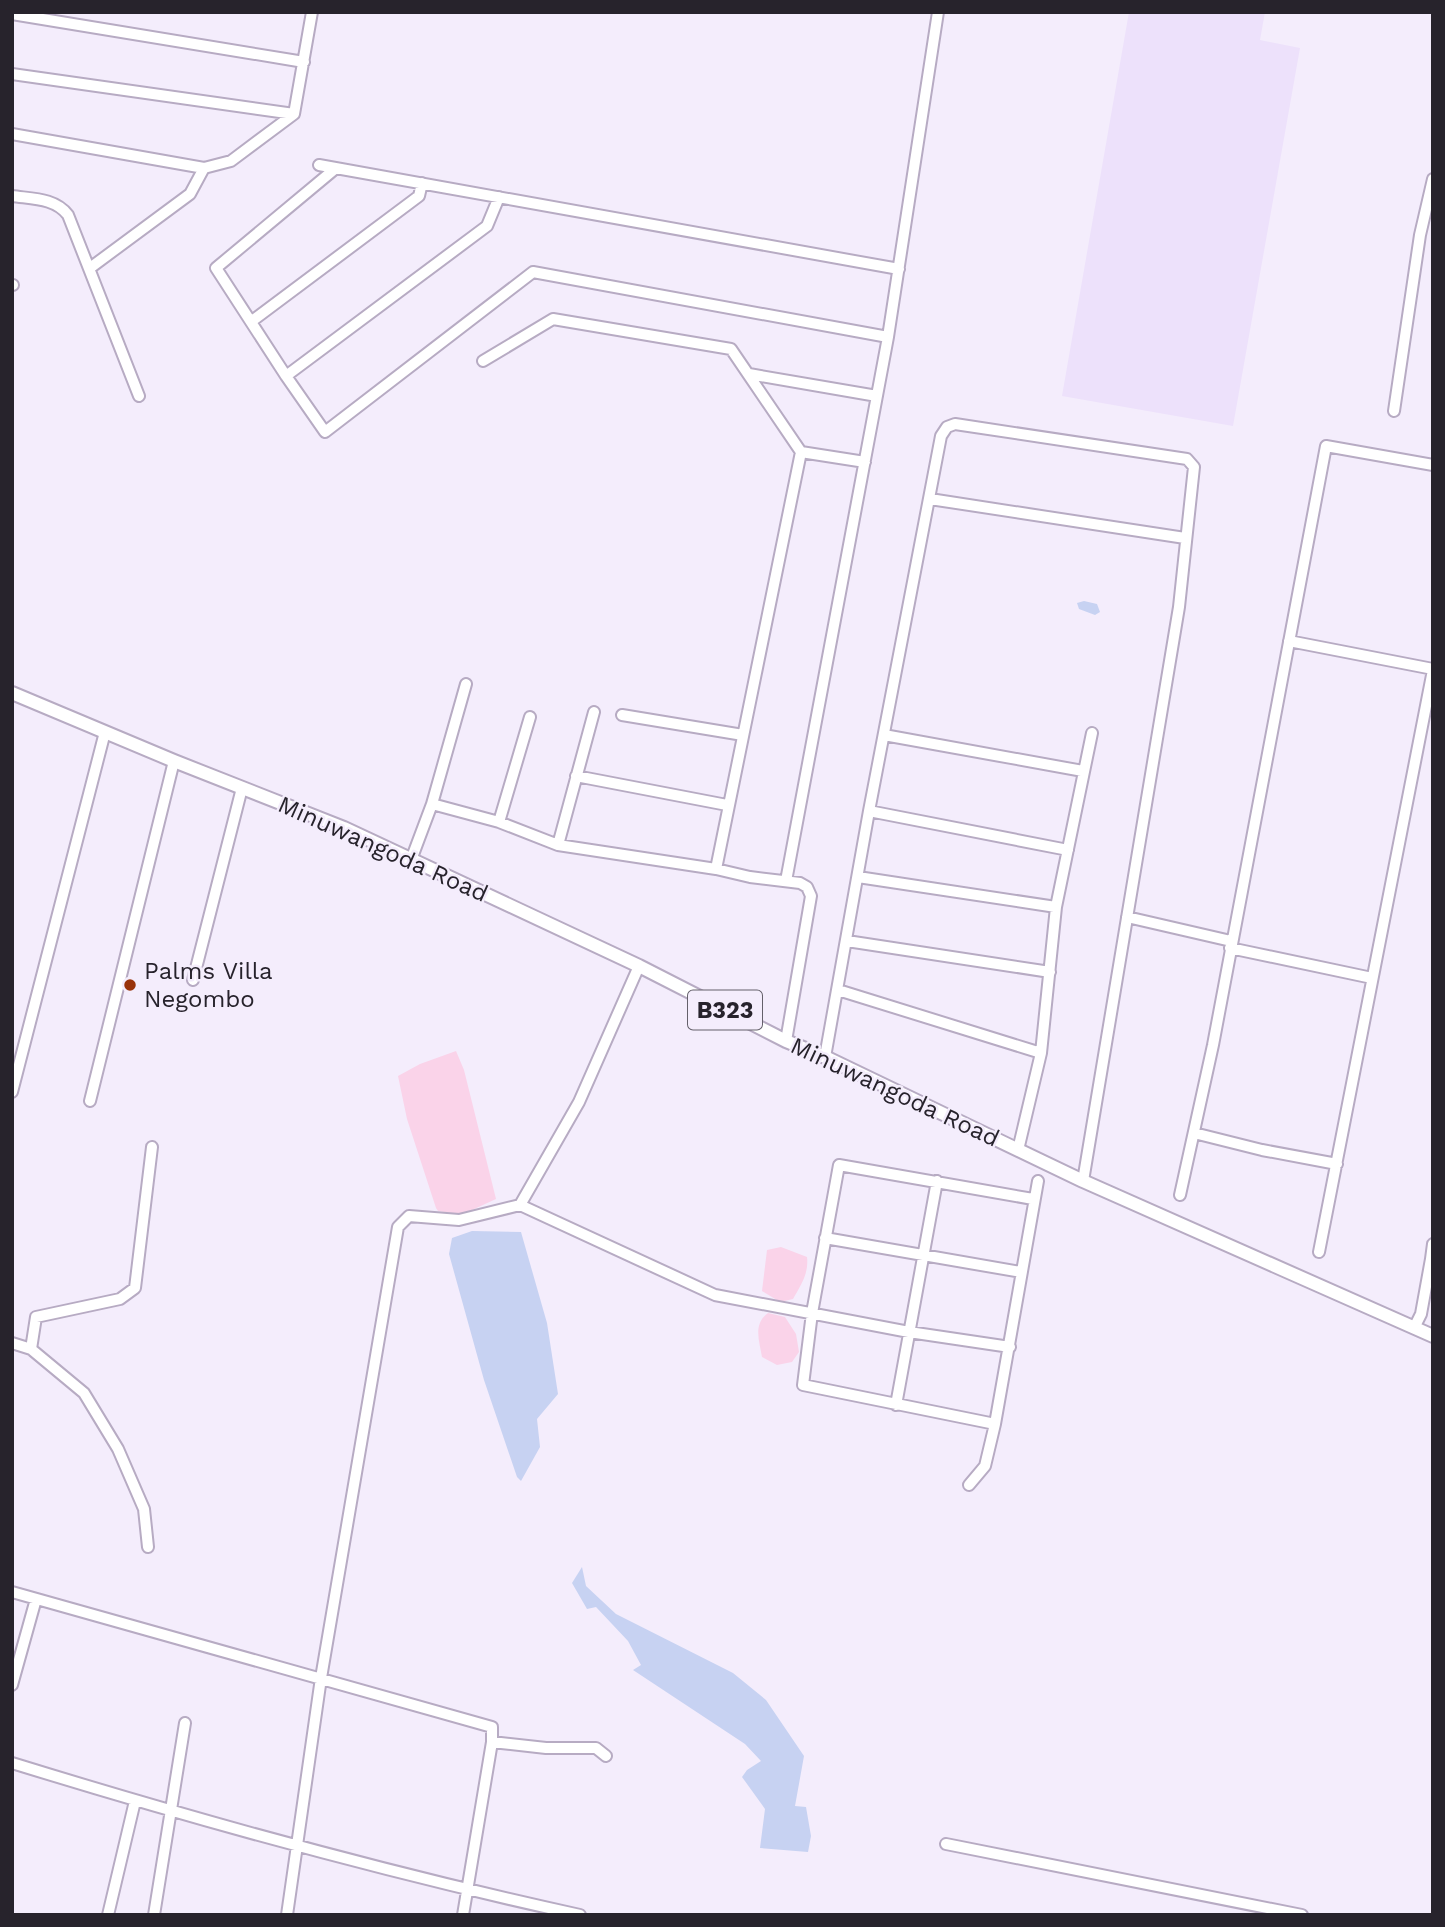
<svg xmlns="http://www.w3.org/2000/svg" width="1445" height="1927" font-family="'Work Sans',sans-serif">
<style>
.built{fill:#ede1fb}
.green{fill:#fad3e9}
.water{fill:#c7d2f2}
.lines{fill:none;stroke-linecap:round;stroke-linejoin:round}
.minor-casing{stroke:#b7abc3;stroke-width:14}
.major-casing{stroke:#b7abc3;stroke-width:16}
.minor{stroke:#fff;stroke-width:10}
.major{stroke:#fff;stroke-width:12}
.poi-dot{fill:#99330a;stroke:#f4edfc;stroke-width:2.5}
.labels{text-anchor:middle;stroke-width:5;stroke-linejoin:round;paint-order:stroke}
.shield{fill:#f4edfc;stroke:#64606a;stroke-width:2}
.shield-label{font-size:23px;font-weight:bold;fill:#27232c}
.street-label{font-size:24px;fill:#27232c;stroke:#f4edfc}
.poi-label{font-size:24px;fill:#27232c;stroke:#f4edfc;text-anchor:start}
</style>
<rect width="100%" height="100%" fill="#f4edfc"/>
<path class="built" d="M 1129,12 L 1265,12 L 1260,40 L 1300,48 L 1233,426 L 1062,396 Z"/>
<path class="green" d="M 456,1051 L 464,1070 L 496,1199 L 472,1210 L 468,1216 L 438,1211 L 436,1208 L 407,1119 L 398,1076 L 420,1064 Z
M 781,1247 L 807,1257 C 809,1273 801,1285 793,1299 L 780,1302 L 762,1291 L 767,1250 Z
M 768,1313 L 785,1317 L 796,1334 L 799,1352 L 792,1362 L 777,1365 L 762,1357 C 759,1340 753,1324 768,1313 Z"/>
<path class="water" d="M 1084,601 L 1097,604 L 1100,612 L 1095,615 L 1079,609 L 1077,603 Z
M 472,1231 L 521,1232 L 547,1323 L 558,1394 L 537,1419 L 540,1447 L 521,1481 L 517,1477 L 484,1380 L 449,1254 L 452,1238 Z
M 582,1567 L 586,1586 L 616,1614 L 733,1673 L 766,1700 L 804,1756 L 795,1806 L 806,1807 L 811,1836 L 808,1852 L 760,1848 L 765,1809 L 742,1777 L 747,1770 L 761,1761 L 745,1744 L 633,1670 L 641,1665 L 628,1641 L 596,1607 L 587,1609 L 572,1583 Z"/>
<g class="lines">
<g class="minor-casing">
<path id="minor" d="M 12,14 L 304,62
M 12,74 L 294,114
M 12,134 L 204,168
M 319,165 L 899,269
M 336,168 L 216,268 L 286,376 L 325,432 L 533,272 L 888,337
M 12,196 C 33,199 55,198 68,215 L 139,396
M 90,268 L 190,194 L 204,168 L 231,161 L 294,114 L 312,12
M 12,285 L 13,285
M 252,321 L 419,196 L 422,183
M 483,361 L 553,319 L 731,349 L 801,452 L 716,869
M 749,374 L 877,396
M 286,376 L 487,226 L 499,197
M 1394,411 L 1420,235 L 1433,179
M 801,452 L 865,462
M 930,499 L 1185,538
M 1289,641 L 1433,669
M 466,684 L 432,804 L 499,822 L 558,845 L 716,869 L 750,877 L 800,883 L 807,887 L 811,896 L 786,1041
M 622,715 L 743,735
M 884,735 L 1083,771
M 576,776 L 727,805
M 869,811 L 1068,850
M 499,822 L 530,717
M 558,845 L 594,712
M 411,860 L 432,804
M 858,877 L 1056,907
M 786,881 L 888,337 L 938,12
M 1127,917 L 1231,941
M 847,941 L 1050,972
M 1230,948 L 1372,978
M 193,980 L 242,788
M 838,990 L 1041,1053
M 825,1057 L 869,811 L 941,436 L 947,427 L 955,424 L 1187,459 L 1194,467 L 1179,607 L 1083,1181
M 12,1092 L 105,732
M 90,1101 L 174,761
M 1194,1133 L 1262,1150 L 1337,1164
M 1018,1150 L 1041,1053 L 1056,907 L 1092,733
M 1180,1195 L 1213,1045 L 1326,446 L 1433,465
M 520,1205 L 715,1295 L 909,1332 L 1010,1347
M 825,1238 L 1021,1272
M 1433,1244 L 1431,1259 L 1433,1259
M 1319,1252 L 1433,670
M 1414,1328 L 1421,1314 L 1431,1259
M 12,1343 L 31,1349 L 84,1393 L 118,1449 L 144,1509 L 148,1547
M 31,1349 L 36,1317 L 120,1299 L 135,1288 L 152,1147
M 896,1405 L 937,1181
M 995,1424 L 803,1385 L 812,1313 L 839,1165 L 1033,1199
M 969,1485 L 985,1466 L 995,1424 L 1038,1181
M 12,1592 L 492,1727 L 492,1742 L 463,1915
M 12,1685 L 36,1599
M 492,1742 L 546,1748 L 596,1748 L 606,1756
M 12,1763 C 200,1821 388,1873 580,1915
M 946,1844 L 1302,1915
M 108,1915 L 135,1801
M 154,1915 L 185,1723
M 287,1915 L 321,1678 L 398,1227 L 409,1216 L 459,1220 L 520,1205 L 579,1102 L 639,966"/>
</g>
<g class="major-casing">
<path id="major" d="M 12,693 L 174,761 L 344,828 L 639,966 L 786,1041 L 825,1057 L 1083,1181 L 1433,1336"/>
</g>
<use href="#minor" class="minor"/>
<use href="#major" class="major"/>
</g>
<circle class="poi-dot" cx="130" cy="985" r="7"/>
<g class="labels">
<rect class="shield" x="688" y="990.5" width="74" height="39" rx="5"/>
<g class="shield-label">
<text x="725" y="1018">B323</text>
</g>
<g class="street-label">
<text transform="translate(383 849) rotate(24)" y="8">Minuwangoda Road</text>
<text transform="translate(895 1092) rotate(25)" y="8">Minuwangoda Road</text>
</g>
<g class="poi-label">
<text x="144" y="979">Palms Villa<tspan x="144" dy="28">Negombo</tspan></text>
</g>
</g>
<rect width="1445" height="1927" fill="none" stroke="#27232c" stroke-width="28"/>
</svg>
